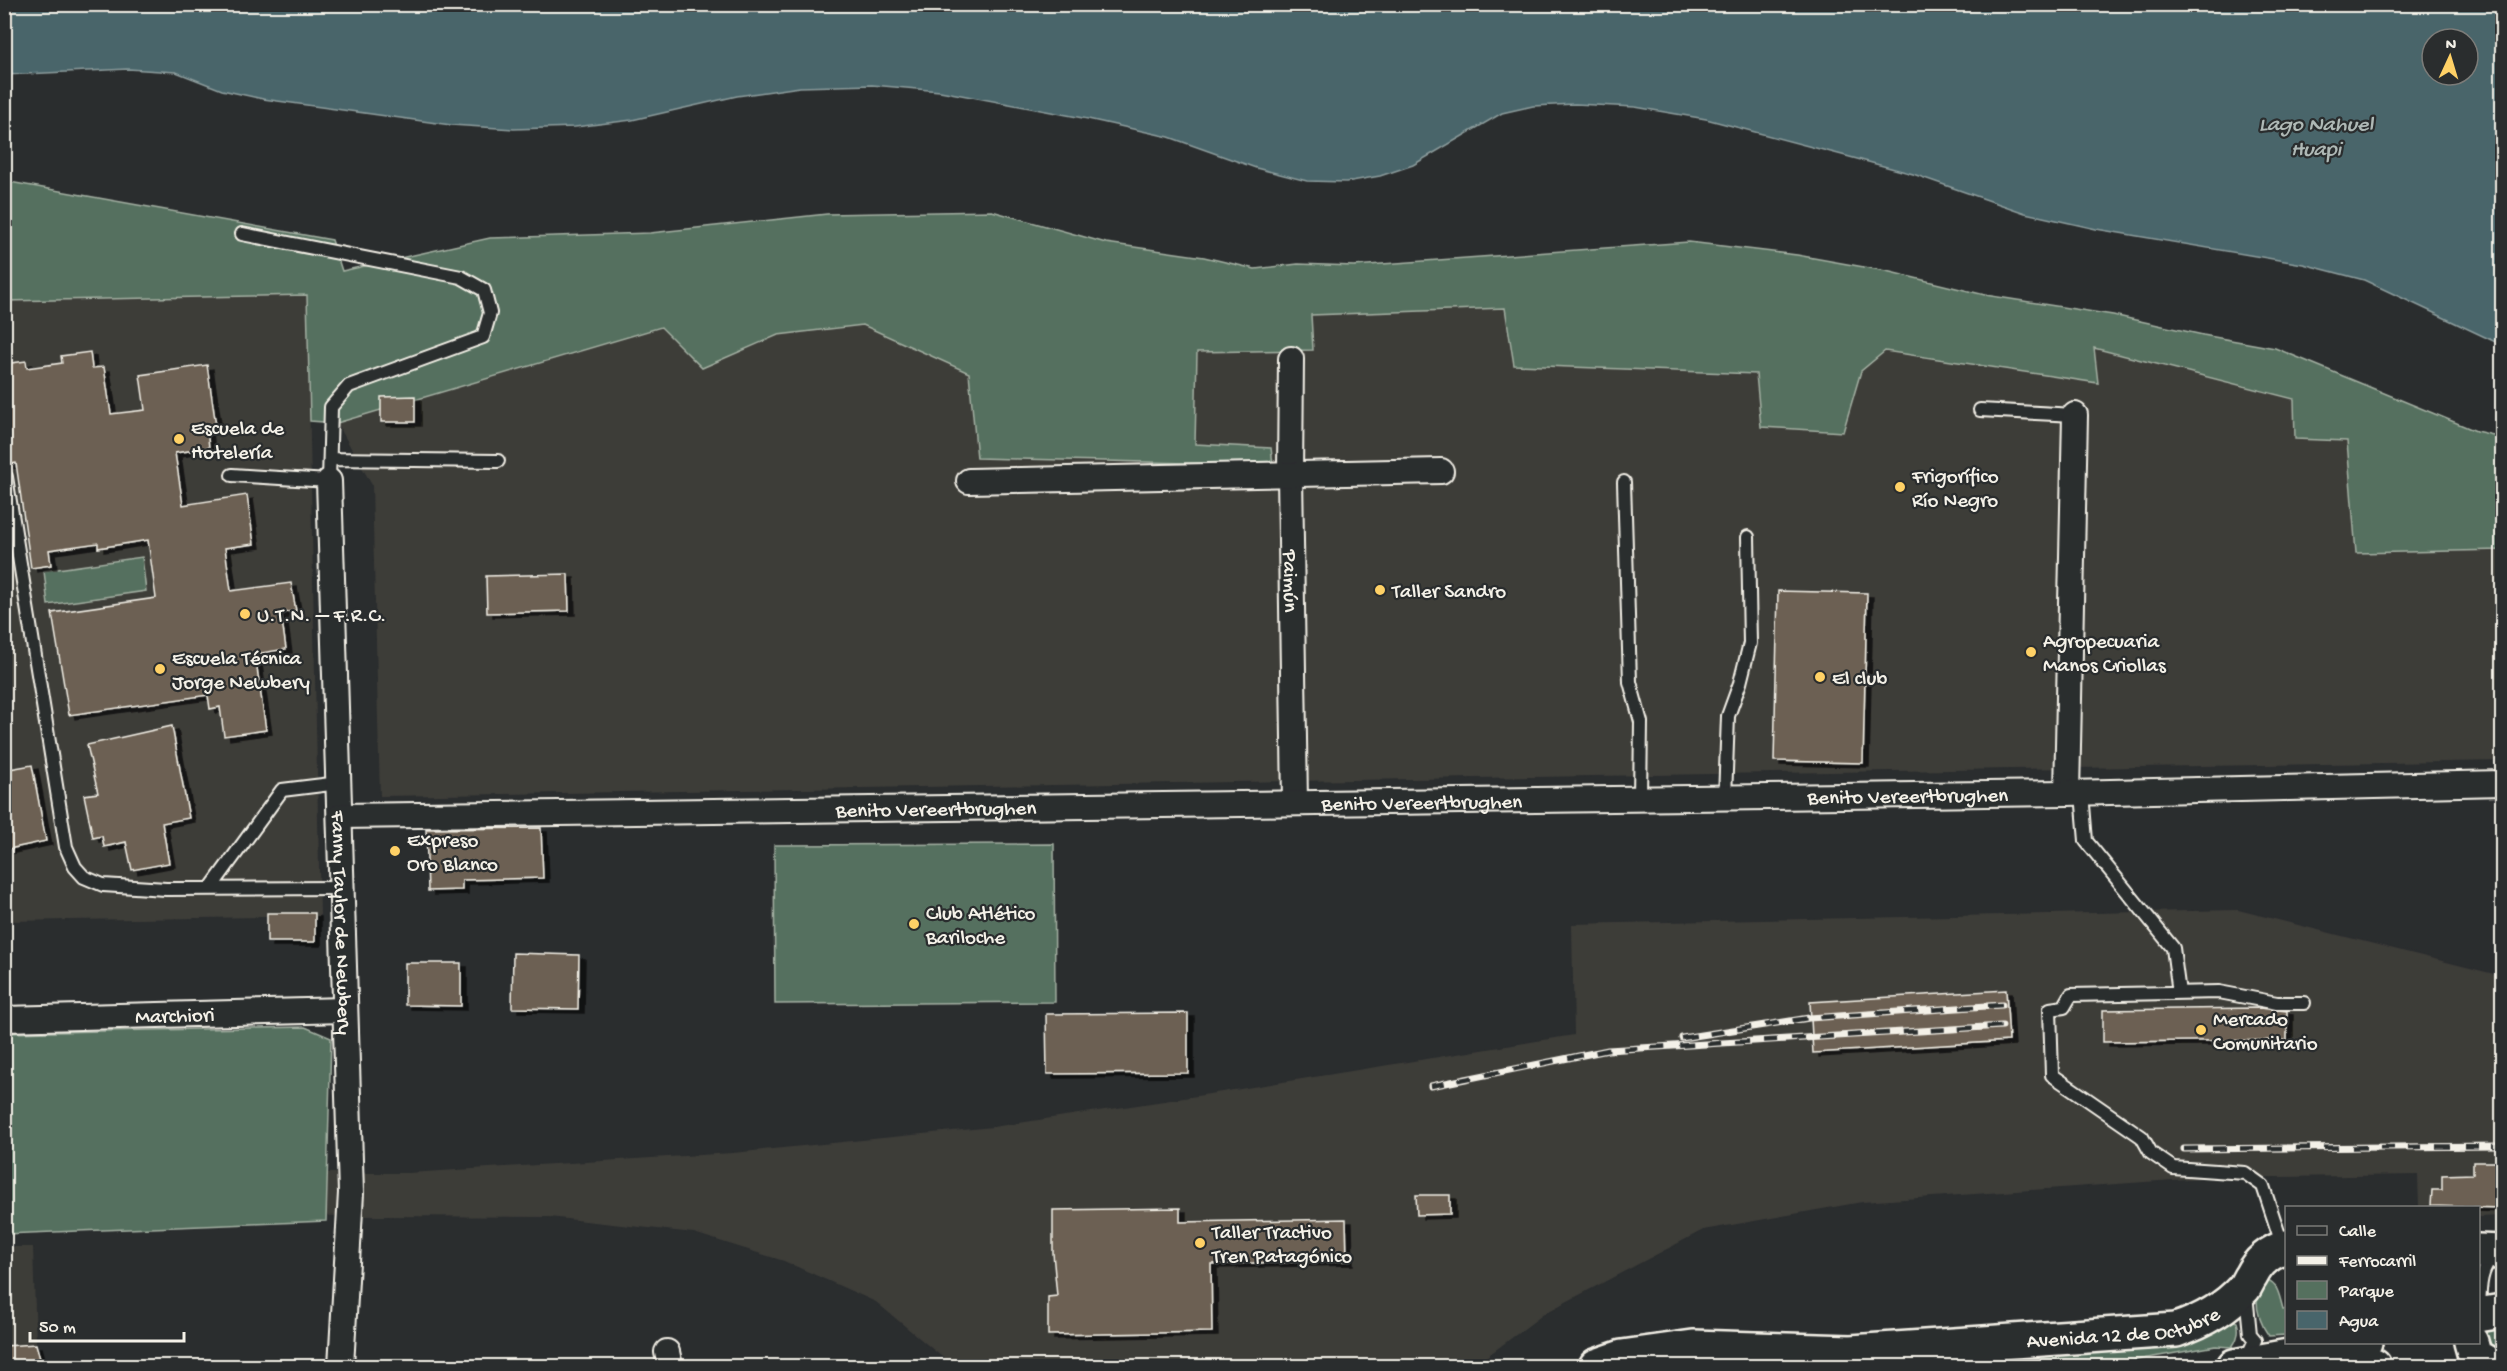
<svg xmlns="http://www.w3.org/2000/svg" width="2507" height="1371" font-family="'Gochi Hand',sans-serif">
<style>
.built{fill:#3e3d39}
.green{fill:#55705e;stroke:#a4b0a3;stroke-width:1.5}
.water{fill:#48656b;stroke:#8d9d9d;stroke-width:1.5;fill-rule:evenodd}
.building{fill:#6c6153;stroke:#f4f1e8;stroke-width:1.5;filter:url(#shadow)}
.lines{fill:none;stroke-linecap:round;stroke-linejoin:round}
.lane-casing{stroke:#f4f1e8;stroke-width:16}
.street-casing{stroke:#f4f1e8;stroke-width:28}
.secondary-casing{stroke:#f4f1e8;stroke-width:38}
.primary-casing{stroke:#f4f1e8;stroke-width:38}
.lane{stroke:#2a2d2e;stroke-width:12}
.street{stroke:#2a2d2e;stroke-width:24}
.secondary{stroke:#2a2d2e;stroke-width:33}
.primary{stroke:#2a2d2e;stroke-width:33}
.rail-casing{stroke:#f4f1e8;stroke-width:7}
.rail{stroke:#2a2d2e;stroke-width:4.5;stroke-dasharray:14;stroke-linecap:butt}
.poi-dot{fill:#ffd166;stroke:#2a2d2e;stroke-width:2}
.labels{text-anchor:middle;stroke-width:4.5;stroke-linejoin:round;paint-order:stroke}
.poi-label{font-size:21px;fill:#f4f1e8;stroke:#2a2d2e;text-anchor:start}
.street-label{font-size:21px;fill:#f4f1e8;stroke:#2a2d2e}
.water-label{font-size:22px;font-style:italic;fill:#afb9b6;stroke:#2a2d2e}
</style>
<defs>
<filter id="shadow"><feDropShadow dx="6" dy="4" stdDeviation="0" flood-color="#0009"/></filter>
</defs>
<rect width="100%" height="100%" fill="#2a2d2e"/>
<filter id="ink" filterUnits="userSpaceOnUse"><feTurbulence type="fractalNoise" baseFrequency=".0167" numOctaves="2"/><feDisplacementMap in="SourceGraphic" scale="12" xChannelSelector="R" yChannelSelector="G"/><feConvolveMatrix kernelMatrix="1 2 1 2 8 2 1 2 1" color-interpolation-filters="sRGB"/></filter>
<g filter="url(#ink)">
<path class="built" d="M 307,295 L 320,916 L 5,921 L 4,301 Z
M 1505,308 L 1514,365 L 1757,375 L 1843,432 L 1861,370 L 1885,351 L 2098,383 L 2093,348 L 2294,399 L 2347,441 L 2356,553 L 2502,550 L 2502,761 L 380,796 L 372,485 L 337,423 L 661,327 L 702,368 L 778,335 L 863,325 L 969,373 L 977,458 L 1272,465 L 1271,448 L 1195,444 L 1197,352 L 1313,350 L 1310,315 Z
M 2238,910 L 2502,976 L 2502,1216 L 2479,1217 L 2478,1208 L 2419,1207 L 2418,1175 L 2201,1178 L 1862,1202 L 1703,1230 L 1545,1313 L 1474,1366 L 953,1366 L 876,1302 L 784,1261 L 694,1233 L 549,1217 L 5,1214 L 5,1173 L 409,1173 L 733,1153 L 993,1127 L 1197,1096 L 1574,1035 L 1572,924 Z
M 5,1247 L 33,1247 L 36,1344 L 42,1366 L 5,1366 Z"/>
<path class="green" d="M 4,181 L 332,240 L 342,271 L 490,238 L 650,233 L 827,214 L 992,211 L 1106,243 L 1204,257 L 1255,269 L 1298,264 L 1354,266 L 1689,242 L 1797,255 L 1886,271 L 1985,295 L 2113,315 L 2203,335 L 2275,348 L 2476,431 L 2502,437 L 2502,550 L 2356,553 L 2347,441 L 2295,439 L 2294,399 L 2094,348 L 2098,383 L 1885,351 L 1861,371 L 1843,432 L 1761,427 L 1756,374 L 1514,365 L 1505,308 L 1311,315 L 1313,350 L 1197,352 L 1195,444 L 1271,448 L 1273,465 L 977,458 L 969,373 L 863,325 L 778,335 L 702,368 L 661,327 L 337,423 L 310,421 L 307,295 L 5,301 Z
M 142,557 L 146,591 L 48,605 L 44,571 Z
M 1054,844 L 1055,1002 L 775,1004 L 774,845 Z
M 305,1027 L 331,1038 L 326,1221 L 5,1234 L 5,1033 Z
M 2260,1278 C 2279,1283 2278,1292 2283,1309 L 2286,1309 L 2286,1335 L 2269,1336 C 2256,1318 2254,1299 2260,1278 Z
M 2231,1320 L 2237,1322 C 2240,1331 2237,1340 2232,1347 L 2216,1346 L 2125,1362 L 2072,1366 L 1618,1366 Z
M 2496,1324 L 2502,1324 L 2502,1357 L 2485,1342 L 2488,1331 Z"/>
<path class="water" d="M 5,4 L 2502,5 L 2502,345 L 2364,280 L 2303,264 L 2096,229 L 2025,213 L 1913,174 L 1846,156 L 1706,119 L 1635,107 L 1575,104 L 1533,106 L 1502,113 L 1413,165 L 1380,176 L 1346,182 L 1307,181 L 1256,168 L 1169,137 L 1088,119 L 940,91 L 872,85 L 800,87 L 737,96 L 632,120 L 575,127 L 514,129 L 451,125 L 263,99 L 222,90 L 176,72 L 128,69 L 5,75 ZM 2432,39 L 2468,39 L 2468,75 L 2432,75 Z"/>
<path class="building" d="M 90,352 L 92,368 L 104,367 L 111,414 L 145,410 L 140,375 L 207,365 L 216,426 L 207,428 L 209,448 L 175,453 L 183,505 L 247,495 L 254,544 L 225,548 L 231,591 L 291,583 L 296,611 L 281,613 L 286,649 L 255,654 L 266,730 L 224,736 L 220,707 L 210,709 L 208,695 L 69,715 L 52,613 L 156,598 L 148,540 L 98,548 L 98,543 L 49,550 L 51,565 L 31,568 L 16,463 L 4,465 L 4,364 L 26,361 L 27,368 L 62,363 L 61,356 Z
M 415,396 L 415,422 L 381,422 L 381,397 Z
M 568,574 L 569,611 L 487,613 L 486,576 Z
M 1778,591 L 1867,593 L 1863,763 L 1774,761 Z
M 172,726 L 189,818 L 162,823 L 169,863 L 132,870 L 126,842 L 104,847 L 102,836 L 93,838 L 84,795 L 98,793 L 87,745 Z
M 32,765 L 46,841 L 4,850 L 4,770 Z
M 541,828 L 543,878 L 462,880 L 462,890 L 428,891 L 426,829 Z
M 267,913 L 315,913 L 315,942 L 267,942 Z
M 513,953 L 579,955 L 578,1009 L 512,1008 Z
M 405,963 L 461,963 L 461,1006 L 405,1005 Z
M 2006,990 L 2009,1041 L 1813,1053 L 1810,1002 Z
M 2259,1008 L 2287,1011 L 2287,1040 L 2103,1042 L 2103,1010 Z
M 1188,1013 L 1188,1073 L 1047,1074 L 1046,1014 Z
M 2473,1162 L 2502,1162 L 2502,1208 L 2431,1206 L 2432,1190 L 2442,1190 L 2442,1175 L 2473,1174 Z
M 1416,1195 L 1450,1195 L 1450,1214 L 1417,1215 Z
M 1180,1208 L 1180,1222 L 1346,1219 L 1347,1261 L 1211,1264 L 1212,1332 L 1048,1335 L 1048,1297 L 1057,1296 L 1053,1253 L 1053,1210 Z
M 36,1344 L 42,1366 L 4,1366 L 4,1346 Z"/>
<g class="lines">
<g class="lane-casing">
<path id="lane" d="M 1980,410 L 2075,415
M 330,459 L 498,461
M 232,475 L 329,481 L 331,407 L 349,386 L 483,337 L 490,313 L 484,290 L 461,277 L 242,234
M 6,477 L 66,847 L 75,867 L 84,877 L 103,885 L 166,889 L 342,888
M 1624,482 L 1630,682 L 1641,722 L 1640,799
M 2082,793 L 2086,841 L 2173,948 L 2179,993
M 1725,798 L 1728,716 L 1740,683 L 1750,643 L 1748,537
M 210,889 L 282,790 L 339,783
M 2283,1247 L 2263,1186 L 2245,1173 L 2173,1168 L 2151,1153 L 2142,1137 L 2052,1075 L 2050,1009 L 2064,1007 L 2071,995 L 2219,992 L 2277,1003 L 2304,1003
M 2479,1312 C 2480,1293 2478,1270 2494,1256
M 2246,1359 L 2255,1340 L 2250,1334 L 2246,1294"/>
</g>
<g class="street-casing">
<g id="street">
<path id="s1" d="M 1291,359 L 1290,475 L 1295,803"/>
<path id="s2" d="M 329,481 L 351,1193 L 341,1366"/>
<path d="M 969,481 L 1441,471"/>
<path d="M 2067,793 L 2075,415"/>
<path id="s3" d="M 340,816 L 2067,793 L 2502,783"/>
<path id="s4" d="M 4,1019 L 345,1010"/>
<path d="M 667,1352 L 670,1366"/>
</g>
</g>
<g class="secondary-casing">
<g id="secondary">
<path d="M 2478,1251 L 2502,1252"/>
<path id="s5" d="M 1596,1366 L 1622,1357 L 1693,1347 L 1851,1352 L 2176,1330 C 2203,1321 2225,1309 2244,1288 C 2247,1284 2248,1280 2251,1276 C 2259,1260 2270,1252 2286,1247"/>
</g>
</g>
<g class="primary-casing">
<path id="primary" d="M 2478,1315 L 2502,1311
M 2471,1342 L 2475,1356 L 2492,1366
M 2234,1366 L 2365,1342
M 2319,1366 L 2374,1366"/>
</g>
<use href="#lane" class="lane"/>
<use href="#street" class="street"/>
<use href="#secondary" class="secondary"/>
<use href="#primary" class="primary"/>
<g class="rail-casing">
<path id="rail" d="M 1682,1038 L 1809,1018 L 2002,1005
M 1431,1086 L 1608,1050 L 2002,1026
M 2184,1149 L 2502,1146"/>
</g>
<use href="#rail" class="rail"/>
</g>
</g>
<g class="poi-dot">
<circle cx="179" cy="439" r="6"/>
<circle cx="1900" cy="487" r="6"/>
<circle cx="1380" cy="590" r="6"/>
<circle cx="245" cy="614" r="6"/>
<circle cx="2031" cy="652" r="6"/>
<circle cx="160" cy="669" r="6"/>
<circle cx="1820" cy="677" r="6"/>
<circle cx="395" cy="851" r="6"/>
<circle cx="914" cy="924" r="6"/>
<circle cx="2201" cy="1030" r="6"/>
<circle cx="1200" cy="1243" r="6"/>
</g>
<g class="labels">
<g class="poi-label">
<text x="191" y="434">Escuela de<tspan x="191" dy="24">Hotelería</tspan></text>
<text x="1912" y="482">Frigorífico<tspan x="1912" dy="24">Río Negro</tspan></text>
<text x="1392" y="597">Taller Sandro</text>
<text x="257" y="621">U.T.N. – F.R.C.</text>
<text x="2043" y="647">Agropecuaria<tspan x="2043" dy="24">Manos Criollas</tspan></text>
<text x="172" y="664">Escuela Técnica<tspan x="172" dy="24">Jorge Newbery</tspan></text>
<text x="1832" y="684">El club</text>
<text x="407" y="846">Expreso<tspan x="407" dy="24">Oro Blanco</tspan></text>
<text x="926" y="919">Club Atlético<tspan x="926" dy="24">Bariloche</tspan></text>
<text x="2213" y="1025">Mercado<tspan x="2213" dy="24">Comunitario</tspan></text>
<text x="1212" y="1238">Taller Tractivo<tspan x="1212" dy="24">Tren Patagónico</tspan></text>
</g>
<g class="street-label">
<text dy="7" stroke="none"><textPath href="#s1" startOffset="222">Paimún</textPath></text>
<text dy="7" stroke="none"><textPath href="#s3" startOffset="1568">Benito Vereertbrughen</textPath></text>
<text dy="7" stroke="none"><textPath href="#s3" startOffset="1082">Benito Vereertbrughen</textPath></text>
<text dy="7" stroke="none"><textPath href="#s3" startOffset="596">Benito Vereertbrughen</textPath></text>
<text dy="7" stroke="none"><textPath href="#s2" startOffset="442">Fanny Taylor de Newbery</textPath></text>
<text dy="7" stroke="none"><textPath href="#s4" startOffset="171">Marchiori</textPath></text>
<text dy="7" stroke="none"><textPath href="#s5" startOffset="531">Avenida 12 de Octubre</textPath></text>
</g>
<g class="water-label">
<text x="2316" y="130">Lago Nahuel<tspan x="2316" dy="25">Huapi</tspan></text>
</g>
</g>
<rect width="2507" height="1371" fill="none" stroke="#2a2d2e" stroke-width="24"/>
<rect x="12" y="12" width="2483" height="1347" fill="none" stroke="#f4f1e8" stroke-width="2" filter="url(#ink)"/>
<rect x="2285" y="1206" width="195" height="138" fill="#2a2d2e" stroke="#7b7b78" stroke-width="1.5"/>
<rect x="2297" y="1226" width="30" height="9" fill="#2a2d2e" stroke="#7b7b78" stroke-width="1.5"/>
<text x="2339" y="1236" font-size="18" fill="#f4f1e8">Calle</text>
<rect x="2297" y="1256" width="30" height="9" fill="#f4f1e8" stroke="#7b7b78" stroke-width="1.5"/>
<text x="2339" y="1266" font-size="18" fill="#f4f1e8">Ferrocarril</text>
<rect x="2297" y="1281" width="30" height="18" fill="#55705e" stroke="#7b7b78" stroke-width="1.5"/>
<text x="2339" y="1296" font-size="18" fill="#f4f1e8">Parque</text>
<rect x="2297" y="1311" width="30" height="18" fill="#48656b" stroke="#7b7b78" stroke-width="1.5"/>
<text x="2339" y="1326" font-size="18" fill="#f4f1e8">Agua</text>
<g transform="translate(2450 57) rotate(4)"><circle r="28" fill="#2a2d2e" stroke="#7b7b78" stroke-width="1.5"/>
<path d="M0-4.5L10 22L0 15L-10 22Z" fill="#ffd166"/>
<text y="-9" font-size="16" font-weight="bold" text-anchor="middle" fill="#f4f1e8">N</text>
</g>
<path d="M30 1332v9h154v-9" fill="none" stroke="#f4f1e8" stroke-width="3"/>
<text x="39" y="1332" font-size="18" fill="#f4f1e8" stroke="#2a2d2e" stroke-width="4.5" paint-order="stroke">50 m</text>
</svg>
